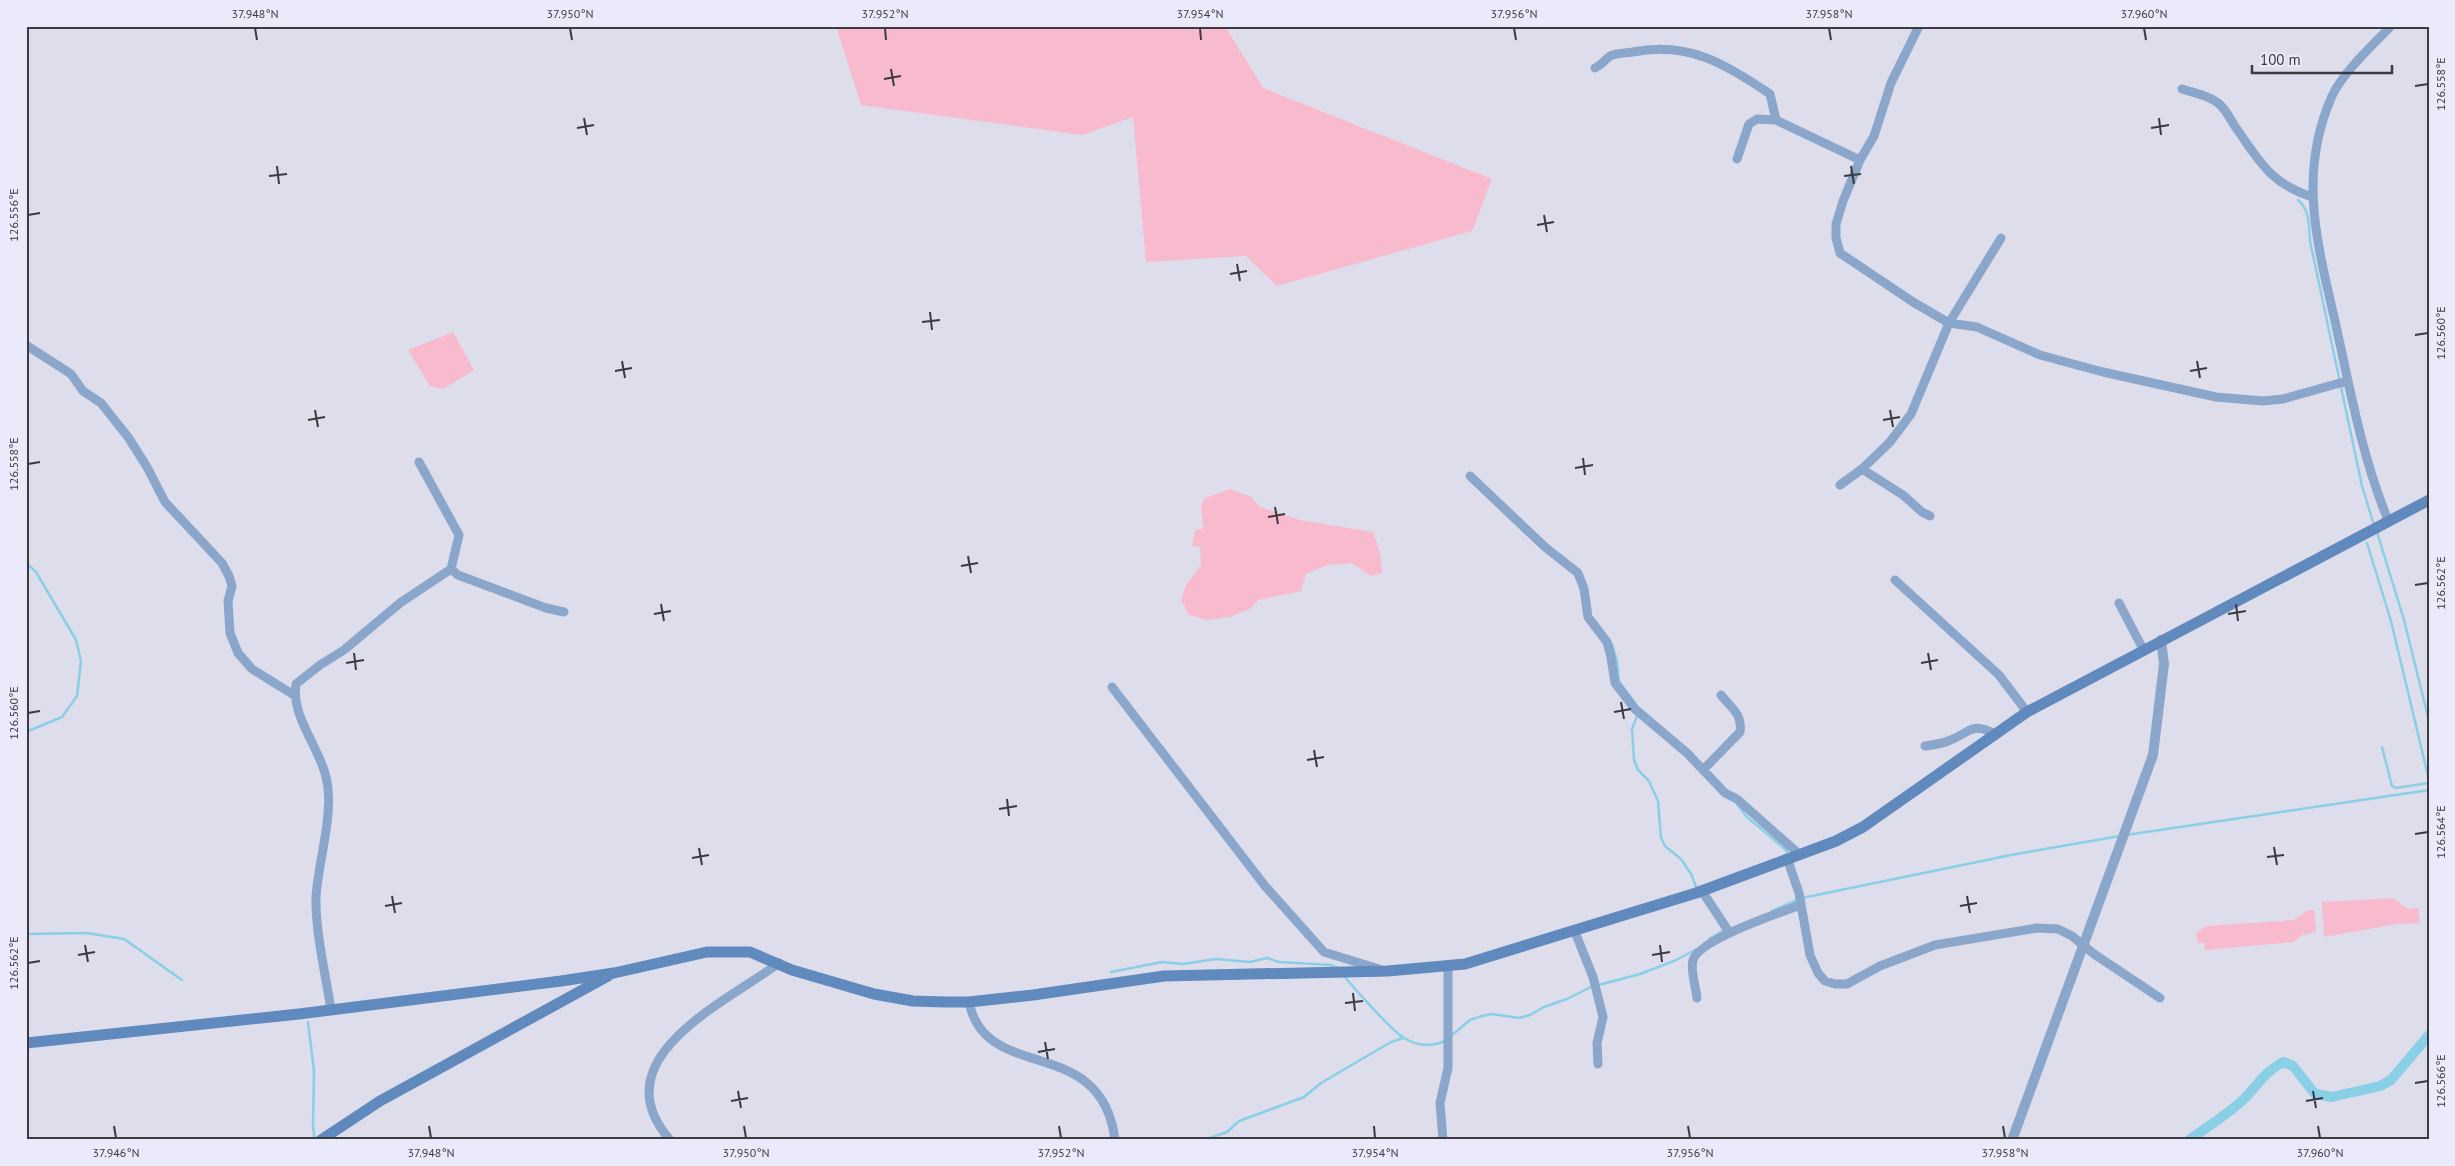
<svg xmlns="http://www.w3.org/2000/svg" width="2455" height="1166" font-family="'PT Sans',sans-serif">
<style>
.green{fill:#f8bbcd}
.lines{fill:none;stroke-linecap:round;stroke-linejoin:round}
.stream{stroke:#89cfe6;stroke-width:2.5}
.canal{stroke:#89cfe6;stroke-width:10}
.minor{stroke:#8aa6ca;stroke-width:9}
.tertiary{stroke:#8aa6ca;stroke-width:10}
.secondary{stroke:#6089be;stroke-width:11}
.ticks{fill:none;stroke:#3a3a40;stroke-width:2}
.neatline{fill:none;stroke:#3a3a40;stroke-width:2}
.ticks-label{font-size:12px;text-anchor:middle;fill:#3a3a40}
</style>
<rect width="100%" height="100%" fill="#deddec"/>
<path class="green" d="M 836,26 L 1225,26 L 1263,88 L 1492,179 L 1472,231 L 1277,286 L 1246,256 L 1146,262 L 1133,117 L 1082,135 L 861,105 Z
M 453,332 L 474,370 L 443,389 L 430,386 L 408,350 Z
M 1230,489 L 1251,497 L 1260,507 L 1300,520 L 1373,532 L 1380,553 L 1382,573 L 1371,576 L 1352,563 L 1328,565 L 1306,574 L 1301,591 L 1258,600 L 1250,609 L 1230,617 L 1207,620 L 1189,615 L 1181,600 L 1186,585 L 1201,565 L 1200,547 L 1192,546 L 1195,531 L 1203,528 L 1201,506 L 1205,498 Z
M 2393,898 L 2408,909 L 2418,908 L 2420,923 L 2397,924 L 2324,937 L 2322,902 Z
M 2308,910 L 2314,910 L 2316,932 L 2302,935 L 2294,942 L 2205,950 L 2205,943 L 2197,943 L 2197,932 L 2206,926 L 2294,920 Z"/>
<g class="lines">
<path class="stream" d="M 2298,200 C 2310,210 2309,227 2310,241 L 2362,486 L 2374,525
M 2377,532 L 2404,620 L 2429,721
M 2367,543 L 2391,621 L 2429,780
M 26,563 L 36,572 L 76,640 L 81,661 L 77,696 L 62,717 L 26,732
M 1612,644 L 1617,661 L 1619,681 L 1637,706
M 1638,714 L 1632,729 L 1634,760 L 1638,770 L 1649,781 L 1658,801 L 1661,838 L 1665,846 L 1681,859 L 1691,874 L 1697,889
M 2382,747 L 2392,786 L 2396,788 L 2429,783
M 1737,804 L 1746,816 L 1786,850 L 1788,854
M 2126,835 L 2429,790
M 1802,898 L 2011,855 L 2120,836
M 1772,911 L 1797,900
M 26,934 L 87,933 L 124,939 L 182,980
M 1709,939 L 1726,929
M 1111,972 L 1162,962 L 1183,964 L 1216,959 L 1250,962 L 1267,958 L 1279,962 L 1331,965 L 1340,969
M 1344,976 C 1354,988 1392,1031 1404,1038 C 1417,1046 1431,1047 1445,1041
M 308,1022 L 314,1071 L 313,1127 L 315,1140
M 1451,1036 L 1470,1020 L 1482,1016 L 1492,1014 L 1519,1018 L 1530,1015 L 1544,1007 L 1567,999 L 1591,987 L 1640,974 L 1674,961 L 1697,949
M 1204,1140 L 1227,1132 L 1239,1121 L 1304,1097 L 1321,1083 L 1391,1042 L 1403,1038"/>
<path class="canal" d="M 2189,1140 C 2208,1126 2229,1114 2246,1097 C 2259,1083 2265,1072 2283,1062 L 2293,1066 L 2315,1094 L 2332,1097 L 2380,1086 L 2391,1080 L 2429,1035"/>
<path class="minor" d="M 1919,26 L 1891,83 L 1874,136 L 1860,160 L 1843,201 L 1836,224 L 1836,238 L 1840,253 L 1913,302 L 1949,323 L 1977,327 L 2040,355 L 2103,372 L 2216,397 L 2263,401 L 2283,399 L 2347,381
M 1595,68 C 1601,65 1605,60 1610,56 C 1616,53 1627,53 1633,52 C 1688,41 1726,64 1770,94 L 1776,120 L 1860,160
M 2182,89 C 2194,93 2208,95 2218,103 C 2225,108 2230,118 2234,125 C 2259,160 2269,183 2312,197
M 1737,159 L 1749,124 L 1757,119 L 1776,120
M 26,345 L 71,374 L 83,391 L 101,403 L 128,437 L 147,467 L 165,502 L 222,563 L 229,576 L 232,586 L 228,601 L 230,633 L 238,653 L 252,669 L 294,695
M 1862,469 L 1903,495 L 1922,512 L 1930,516
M 1470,476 L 1545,547 L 1578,573 L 1584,589 L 1588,617 L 1607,642 L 1611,657 L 1615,683 L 1635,709 L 1687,753 L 1725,793 L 1737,799 L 1799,854
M 1840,485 L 1862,469 L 1890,442 L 1911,414 L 1949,323 L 2001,238
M 2388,520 C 2363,459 2351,395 2337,330 C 2319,249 2296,177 2332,96 C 2343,72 2373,45 2391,26
M 451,569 L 458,575 L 546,608 L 564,612
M 1895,580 L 1999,675 L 2027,712
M 2119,603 L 2143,649
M 1112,687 L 1265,886 L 1324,952 L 1379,969
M 1925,746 C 1932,745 1941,744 1948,741 C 1971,733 1970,721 1995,734
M 1703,770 L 1740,732 C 1743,714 1730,707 1721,695
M 1787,858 L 1799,893 L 1810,955 L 1818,973 L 1825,981 L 1835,984 L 1847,984 L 1880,966 L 1935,945 L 2037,928 L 2058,929 L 2072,936 L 2094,954 L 2160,998
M 1702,891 L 1729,932
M 1575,932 L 1593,977 L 1603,1017 L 1597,1043 L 1598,1064
M 1697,998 C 1696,987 1690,970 1693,960 C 1700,939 1779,913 1801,905
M 969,1002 C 985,1085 1102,1032 1115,1140
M 331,1010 C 326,976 315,931 316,897 C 318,862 335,811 326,777 C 319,746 291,717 296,684 L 320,665 L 344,650 L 400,603 L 451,569 L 459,535 L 419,462
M 670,1140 C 599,1058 727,1002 779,963
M 1443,1140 L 1440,1103 L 1448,1068 L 1448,965"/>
<path class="tertiary" d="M 2012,1140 L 2153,755 L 2164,664 L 2161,640"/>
<path class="secondary" d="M 26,1043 L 299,1014 L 561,981 L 614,973 L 707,952 L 750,952 L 792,970 L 874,994 L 913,1001 L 945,1002 L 969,1002 L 1033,995 L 1164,976 L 1388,971 L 1465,964 L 1696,893 L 1836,841 L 1863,827 L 2027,712 L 2429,500
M 321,1140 L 380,1101 L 608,976"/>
</g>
<path class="ticks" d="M 255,28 L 257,40M 570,28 L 572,40M 885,28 L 886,40M 1200,28 L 1201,40M 1514,28 L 1516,40M 1829,28 L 1831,40M 2144,28 L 2146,40M 891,69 L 894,86M 884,79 L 901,76M 2415,86 L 2428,84M 584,118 L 587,135M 2159,118 L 2161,135M 577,128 L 594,125M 2151,128 L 2169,125M 277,166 L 279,184M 1851,166 L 1854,184M 269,176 L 287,174M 1844,176 L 1861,174M 28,215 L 40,213M 1544,215 L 1547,232M 1537,225 L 1554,222M 1237,264 L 1240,281M 1230,274 L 1247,271M 930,312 L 932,330M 922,322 L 940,320M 2415,335 L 2428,333M 622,361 L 625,378M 2197,361 L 2200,378M 615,371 L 632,368M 2190,371 L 2207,368M 315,410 L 318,427M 1890,410 L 1893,427M 308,420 L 325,417M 1883,420 L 1900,417M 1583,458 L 1585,475M 28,464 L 40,462M 1575,468 L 1593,465M 1275,507 L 1278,524M 1268,517 L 1285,514M 968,556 L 971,573M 961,566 L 978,563M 2415,585 L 2428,583M 661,604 L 664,621M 2236,604 L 2238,621M 654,614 L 671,611M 2228,614 L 2246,611M 354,653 L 356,670M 1928,653 L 1931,670M 346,663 L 364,660M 1921,663 L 1938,660M 1621,702 L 1624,719M 1614,712 L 1631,709M 28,713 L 40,711M 1314,750 L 1317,767M 1307,760 L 1324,757M 1007,799 L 1009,816M 999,809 L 1017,806M 2415,834 L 2428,832M 2274,847 L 2277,865M 699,848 L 702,865M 2267,857 L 2284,855M 692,858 L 709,855M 392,896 L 395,913M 1967,896 L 1970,913M 385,906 L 402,903M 1960,906 L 1977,903M 85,945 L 88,962M 1660,945 L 1662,962M 78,955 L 95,952M 1652,955 L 1670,952M 28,963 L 40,961M 1353,993 L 1355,1011M 1345,1003 L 1363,1001M 1045,1042 L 1048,1059M 1038,1052 L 1055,1049M 2415,1083 L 2428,1081M 738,1091 L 741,1108M 2313,1091 L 2316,1108M 731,1101 L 748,1098M 2306,1101 L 2323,1098M 114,1126 L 116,1138M 429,1126 L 431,1138M 744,1126 L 746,1138M 1059,1126 L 1061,1138M 1374,1126 L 1375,1138M 1688,1126 L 1690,1138M 2003,1126 L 2005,1138M 2318,1126 L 2320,1138"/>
<rect width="2455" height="1166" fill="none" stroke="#ebeafa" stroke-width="55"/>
<path d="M2252 65v8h140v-8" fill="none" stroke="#3a3a40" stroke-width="2.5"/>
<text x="2260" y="65" font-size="15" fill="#3a3a40" stroke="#ebeafa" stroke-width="4" paint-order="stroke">100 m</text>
<rect x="28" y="28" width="2400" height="1110" class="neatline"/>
<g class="ticks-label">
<text x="255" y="18">37.948°N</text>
<text x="570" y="18">37.950°N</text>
<text x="885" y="18">37.952°N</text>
<text x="1200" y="18">37.954°N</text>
<text x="1514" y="18">37.956°N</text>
<text x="1829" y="18">37.958°N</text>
<text x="2144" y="18">37.960°N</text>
<text transform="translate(2441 84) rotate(-90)" y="4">126.558°E</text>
<text transform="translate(14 215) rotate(-90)" y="4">126.556°E</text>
<text transform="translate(2441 333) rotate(-90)" y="4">126.560°E</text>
<text transform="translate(14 464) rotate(-90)" y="4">126.558°E</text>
<text transform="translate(2441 583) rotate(-90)" y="4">126.562°E</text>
<text transform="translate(14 713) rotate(-90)" y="4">126.560°E</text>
<text transform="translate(2441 832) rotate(-90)" y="4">126.564°E</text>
<text transform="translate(14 963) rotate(-90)" y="4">126.562°E</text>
<text transform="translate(2441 1081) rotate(-90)" y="4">126.566°E</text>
<text x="116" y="1157">37.946°N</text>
<text x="431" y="1157">37.948°N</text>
<text x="746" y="1157">37.950°N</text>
<text x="1061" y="1157">37.952°N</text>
<text x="1375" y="1157">37.954°N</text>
<text x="1690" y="1157">37.956°N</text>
<text x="2005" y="1157">37.958°N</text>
<text x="2320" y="1157">37.960°N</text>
</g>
</svg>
